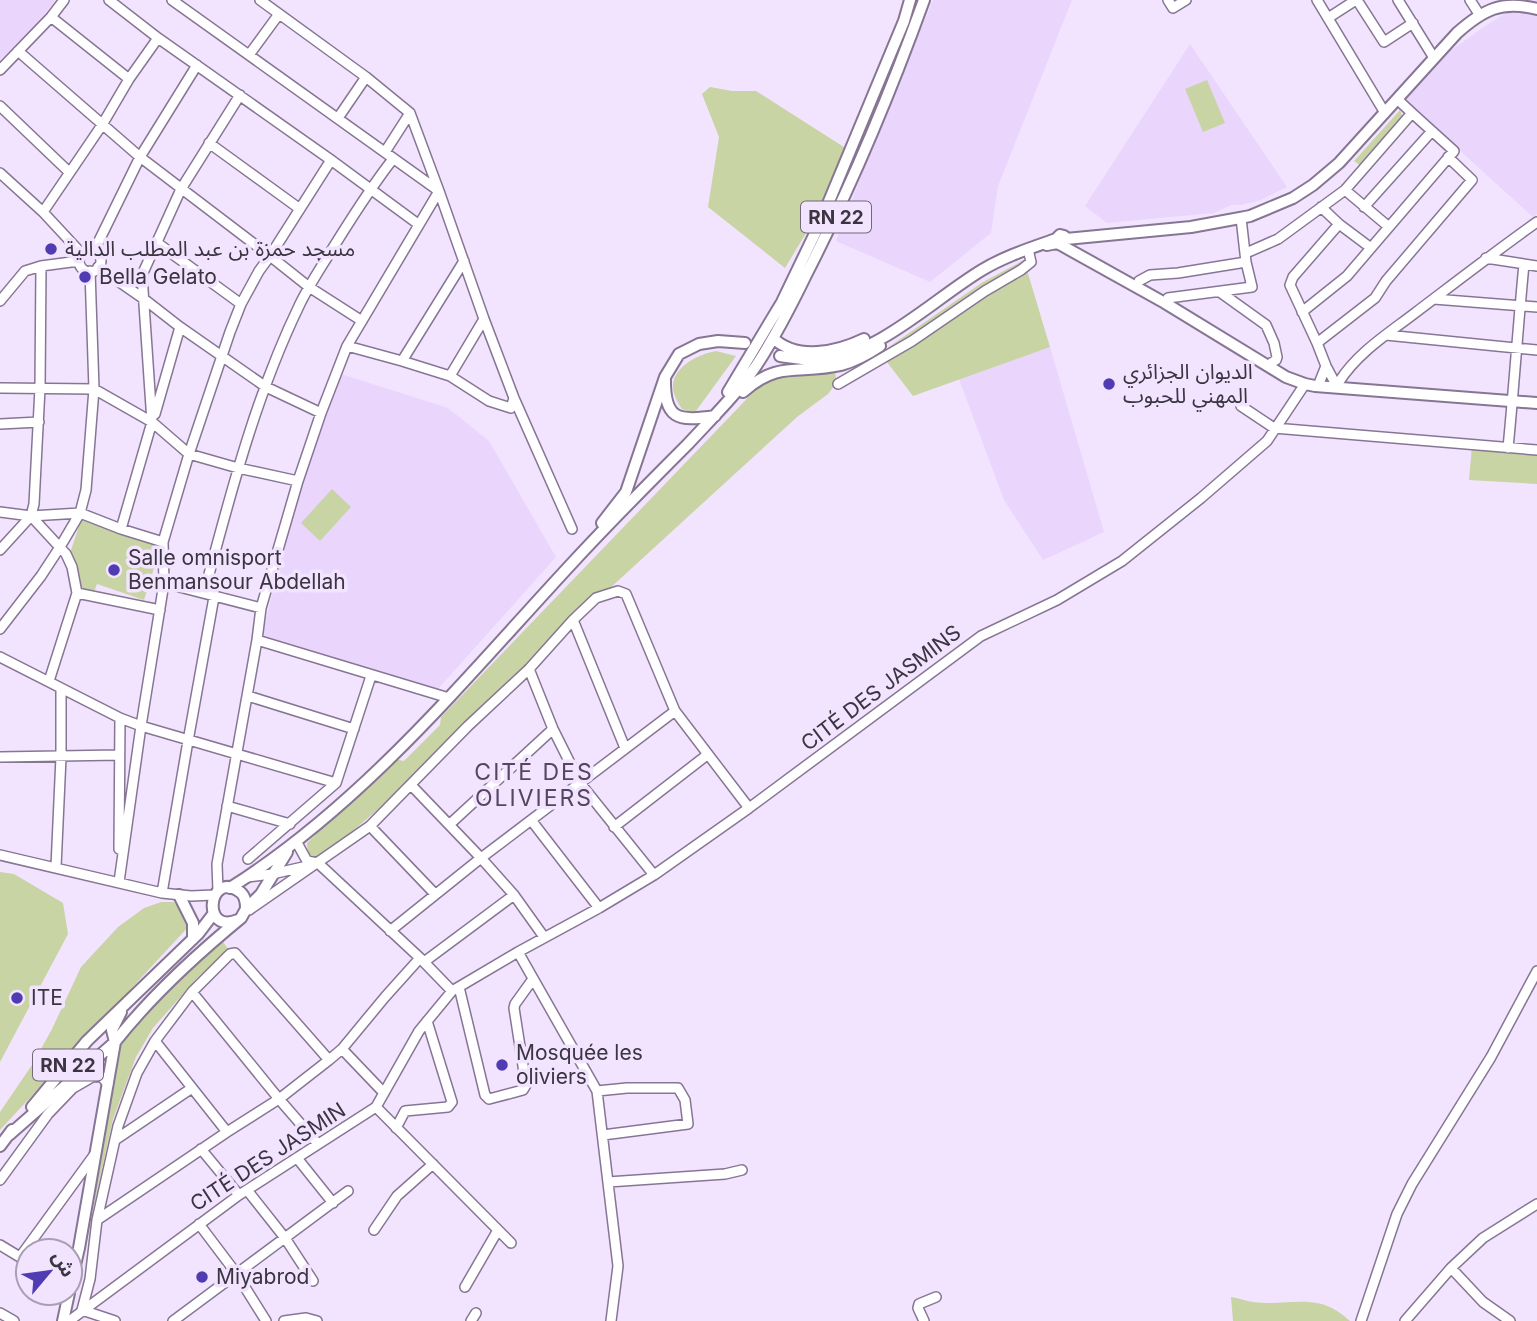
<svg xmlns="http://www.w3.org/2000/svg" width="1537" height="1321" font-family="Inter,'Noto Sans Arabic',sans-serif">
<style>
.built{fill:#ead5fd}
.green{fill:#c8d4a4}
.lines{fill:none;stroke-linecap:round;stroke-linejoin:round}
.minor-casing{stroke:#867694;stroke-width:12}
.major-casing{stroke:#867694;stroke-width:14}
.minor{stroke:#fff;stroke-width:9}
.major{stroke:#fff;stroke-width:10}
.poi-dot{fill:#513bb3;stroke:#f2e4ff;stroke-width:2.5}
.labels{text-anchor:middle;stroke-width:7;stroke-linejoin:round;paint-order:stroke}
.shield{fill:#f2e4ff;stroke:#72697a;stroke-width:2}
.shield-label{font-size:19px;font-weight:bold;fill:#3b3441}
.poi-label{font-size:21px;fill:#3b3441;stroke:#f2e4ff;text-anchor:start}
.street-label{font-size:21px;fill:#3b3441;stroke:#f2e4ff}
.neighbourhood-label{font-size:23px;letter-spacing:2px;fill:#544561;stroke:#f2e4ff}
</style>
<rect width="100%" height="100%" fill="#f2e4ff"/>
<path class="built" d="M 0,0 L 56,0 L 27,34 L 0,60 Z
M 933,0 L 1072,0 L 998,186 L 991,233 L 930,282 L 836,241 L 879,130 Z
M 1526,0 L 1537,0 L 1537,214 L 1533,217 L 1404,100 L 1446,54 L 1484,27 Z
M 1190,44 L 1287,187 L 1261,200 L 1241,205 L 1231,205 L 1214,213 L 1107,223 L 1085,206 Z
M 1050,347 L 1104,532 L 1043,560 L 1004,500 L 959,379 Z
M 341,374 L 448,408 L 489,441 L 556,557 L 438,689 L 262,635 L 300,483 Z"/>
<path class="green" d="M 1207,80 L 1225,123 L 1203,132 L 1185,89 Z
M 710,87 L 732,91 L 756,91 L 847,149 L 817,215 L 785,268 L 708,207 L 719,137 L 702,94 Z
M 1400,110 L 1403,118 L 1361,166 L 1354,161 Z
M 1024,260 L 1050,347 L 913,396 L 880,353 L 983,282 Z
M 716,351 L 736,356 L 696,411 L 691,412 L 682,409 C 678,403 674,396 673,389 C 671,367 699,354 716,351 Z
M 835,372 L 837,382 L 828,394 L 797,417 L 468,718 L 397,793 L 319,860 L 313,858 L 308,853 L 307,843 L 393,759 L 404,761 L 440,725 L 441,717 L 764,381 L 782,375 Z
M 1472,446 L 1537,452 L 1537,484 L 1469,480 Z
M 332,489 L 351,507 L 320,541 L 301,523 Z
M 81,520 L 161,546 L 144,600 L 97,584 L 93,595 L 82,591 L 69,556 Z
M 0,872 L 14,874 L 63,903 L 68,934 L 0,1062 Z
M 161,902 L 174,902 L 185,914 L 190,925 L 0,1130 L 0,1112 L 32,1065 L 52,1029 L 81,967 L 118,927 L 144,908 Z
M 223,942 L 229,950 L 198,977 L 153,1028 L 136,1057 L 113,1119 L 93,1210 L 106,1121 L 121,1046 L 136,1021 L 199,962 Z
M 1231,1297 C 1238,1298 1246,1301 1253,1302 C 1292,1307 1317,1290 1350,1321 L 1233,1321 Z"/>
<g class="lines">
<g class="minor-casing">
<path id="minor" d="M 109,0 L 158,38 L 331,160 L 418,224
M 172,0 L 439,191 L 484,319 L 514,398 L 572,529
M 260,0 L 366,77 L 410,113 L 439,191 L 347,346 L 321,413 L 298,481 L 261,608 L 257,640 L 449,698
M 1168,0 L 1173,8 L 1186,0
M 1317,0 L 1385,113
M 1357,0 L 1384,42 L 1413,23
M 1398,0 L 1434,58
M 1470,0 L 1479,14
M 51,17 L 129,79
M 1328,18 L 1356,0
M 18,51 L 140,157 L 270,256 L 309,287 L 362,321
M 249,55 L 279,14
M 0,70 L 51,17 L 64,0
M 1397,99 L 1412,113
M 0,106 L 69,172
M 338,118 L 366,77
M 209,143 L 300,209
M 385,152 L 410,113
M 0,173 L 43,212 L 82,254
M 1345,190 L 1389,227
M 1321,207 L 1339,224 L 1371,248
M 1364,207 L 1432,131
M 43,212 L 102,125 L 129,79 L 158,38
M 156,242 L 241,304
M79 261a11 11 0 1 1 22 0a11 11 0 1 1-22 0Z
M 94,251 L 140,157 L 197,65
M 1246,253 L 1278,239 L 1345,190 L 1412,113 L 1454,151 L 1347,276 L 1302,312
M 1486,258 L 1537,266
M 98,267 L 144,299 L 180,327 L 266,387 L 321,413
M 1139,281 L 1150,275 L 1178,273 L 1246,262
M 1220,292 L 1266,325 L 1274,343 L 1277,357 L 1276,360 L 1271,363
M 1168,298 L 1252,287 L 1246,262 L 1241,218
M 1434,299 L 1537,307
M 0,301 L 25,271 L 41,266 L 79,261
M 1386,335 L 1537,350
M 1317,343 L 1375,298 L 1386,281 L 1472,180 L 1448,157
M 347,346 L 402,361 L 450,376 L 489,401 L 511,408 L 514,398
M 402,361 L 464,261
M 450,376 L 484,319
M 1320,381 L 1326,366
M 1334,381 L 1326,366 L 1317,343 L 1290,285 L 1293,277 L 1339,224
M 1339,382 C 1357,353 1389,333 1415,313 C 1456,282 1496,251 1537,222
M 838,384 L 912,341 L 985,291 L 1021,270 L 1031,262 L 1028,249
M 0,388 L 94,389 L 152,422 L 189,454 L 238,468 L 298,481
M 1241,406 L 1274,428 L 1537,450
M 155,414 L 180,327
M 0,424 L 39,422
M 1508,448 C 1514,387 1518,326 1524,264
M 0,512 L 31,516 L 80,513 L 121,529 L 163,542
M 31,516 L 34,504 L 40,388 L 41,266
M 121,529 L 152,422 L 142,275 L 181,189 L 240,95
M 0,550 L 31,516 L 66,554 L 72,567 L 77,593 L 49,681
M 164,583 L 261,608
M 77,593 L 160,610
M 204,593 C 230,496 255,397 299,306 C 308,287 320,269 331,251 C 351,219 370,188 393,159
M 573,620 L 625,748
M 0,629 L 41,576 L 60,547 L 80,513 L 86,490 L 94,389 L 90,271
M 0,657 L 120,718 L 141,726 L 336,783
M 529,669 L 553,729 L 580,783 L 654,875
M 248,696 L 354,729
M 0,757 L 119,755
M 411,785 L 481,858 L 514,895 L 544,937
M 227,806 L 290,824
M 531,820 L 599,908
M 450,824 L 553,729
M 370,826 L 435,894
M 614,827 L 707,755
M 296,841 L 307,861 L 318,863 L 420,958 L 452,991
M 119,849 L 120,718
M 0,855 L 162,893 L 191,896 L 214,895
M 248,859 L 336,783 L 371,676
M 56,867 L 61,757 L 61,688
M 247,877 L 272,874 L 312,865
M 119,882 L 141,726 L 164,583 L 163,542 L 189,454 L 230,332 L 241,304 L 259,271 L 270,256 L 331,160
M 218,891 L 217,864 L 257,640
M 162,893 L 188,741 L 214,597
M 249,910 L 370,826 L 468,726 L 529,669 L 573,620 L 596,598 L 618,591 L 626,594 L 675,711 L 749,808
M 390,931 L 481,858 L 675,711
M 518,952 L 597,1091 L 618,1266 L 611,1321
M 424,962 L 514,895
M 459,987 L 485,1095 L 489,1099 L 523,1090 L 526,1085 L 514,1008 L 515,1004 L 533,979
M 192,992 L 279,1099 L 318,1144
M 155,1041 L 227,1132
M 342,1049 L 384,1093
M 329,1060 L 342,1049 L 385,997 L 420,958
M 597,1091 L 627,1088 L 678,1088 L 685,1100 L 688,1124 L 603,1135
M 376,1107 L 511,1243
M 396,1128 L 405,1111 L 448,1107 L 452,1102 L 427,1021
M 115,1140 L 192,1088
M 201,1149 L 239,1195
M 297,1158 L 333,1203
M 0,1180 L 48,1114 L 73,1088 L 92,1077 L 101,1076 L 108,1084
M 608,1182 L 725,1174 L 742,1170
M 247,1190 L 285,1238 L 313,1281
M 199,1224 L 236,1273 L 266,1321
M 374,1230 L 397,1196 L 433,1164
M 0,1245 L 28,1262
M 20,1257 L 95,1154
M 1451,1268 L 1483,1302 L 1510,1321
M 465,1287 L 498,1230
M 82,1310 L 90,1279 L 97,1220 L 118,1126 L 137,1073 L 155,1041 L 192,992 L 230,954 L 235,953 L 329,1060 L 279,1099 L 227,1132 L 97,1220
M 82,1310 L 115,1321
M 0,1313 L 14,1321
M 69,1321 L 239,1195 L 376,1107 L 419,1031 L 452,991 L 518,952 L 599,908 L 654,875 L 749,808 L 981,636 L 1057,600 L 1122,561 L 1201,498 L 1267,441 L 1305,384
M 173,1321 L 348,1191
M 284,1321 L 306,1318 L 317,1321
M 471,1321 L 476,1313
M 924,1321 L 918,1308 L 919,1304 L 936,1297
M 1361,1321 L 1397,1214 L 1412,1184 L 1491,1057 L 1537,971
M 1405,1321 L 1451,1268 L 1483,1238 L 1537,1204"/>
</g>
<g class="major-casing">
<path id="major" d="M 1047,245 L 1057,243 L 1061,245 L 1165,303 L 1286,377 L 1305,384 L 1315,386 L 1537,403
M 773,338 C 797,361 837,352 864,339
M 780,356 C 794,358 808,361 823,359 C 879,354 934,299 982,270 C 1005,256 1031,248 1056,239 L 1060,235 L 1064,236 L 1066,239 L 1191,227 L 1240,218 L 1250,216 L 1293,198 L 1313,185 L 1339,163 L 1457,33 C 1483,10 1501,0 1537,9
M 665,377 C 664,419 677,422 715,416
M 728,392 L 782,302 L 820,223 L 904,21 L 910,0
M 743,392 C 780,359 799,375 841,365 C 855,361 868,354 880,346
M 602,523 L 626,492 L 665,377 L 679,354 L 699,344 L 718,341 L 745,343
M 230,888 C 366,802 467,676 575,560 C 612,520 650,482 688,444 C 711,419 737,394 756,366 C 775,337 791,306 806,275 C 851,187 890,94 924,0
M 179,895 L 193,923 L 193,939
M 238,920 C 201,935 208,873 237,890 C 245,894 246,901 246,909
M 32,1107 L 87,1041 L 198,934 L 214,913
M 9,1135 L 115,1042 C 151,996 196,955 241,918 L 246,909 L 261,894 L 287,852
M 0,1146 L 12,1130
M 70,1287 L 79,1248 L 115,1042 L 112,1030 L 121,1012
M 63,1321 L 69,1293"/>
</g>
<use href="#minor" class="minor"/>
<use href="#major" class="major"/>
</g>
<g class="poi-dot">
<circle cx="51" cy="249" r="7"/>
<circle cx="85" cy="277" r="7"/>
<circle cx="1109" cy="384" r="7"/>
<circle cx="114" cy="570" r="7"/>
<circle cx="17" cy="998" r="7"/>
<circle cx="502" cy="1065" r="7"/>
<circle cx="202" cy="1277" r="7"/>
</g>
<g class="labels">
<g class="shield">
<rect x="801" y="201.5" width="70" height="31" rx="5"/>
<rect x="33" y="1049.5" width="70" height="31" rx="5"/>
</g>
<g class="shield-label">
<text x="836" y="224">RN 22</text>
<text x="68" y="1072">RN 22</text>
</g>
<g class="poi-label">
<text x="65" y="256">مسجد حمزة بن عبد المطلب الدالية</text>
<text x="99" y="284">Bella Gelato</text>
<text x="1123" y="379">الديوان الجزائري<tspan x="1123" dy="24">المهني للحبوب</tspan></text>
<text x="128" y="565">Salle omnisport<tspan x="128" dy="24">Benmansour Abdellah</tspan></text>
<text x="31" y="1005">ITE</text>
<text x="516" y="1060">Mosquée les<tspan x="516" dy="24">oliviers</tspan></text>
<text x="216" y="1284">Miyabrod</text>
</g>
<g class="street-label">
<text transform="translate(881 688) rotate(-37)" y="7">CITÉ DES JASMINS</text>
<text transform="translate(268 1157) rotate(-33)" y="7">CITÉ DES JASMIN</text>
</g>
<g class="neighbourhood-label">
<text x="534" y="780">CITÉ DES<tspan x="534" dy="26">OLIVIERS</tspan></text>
</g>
</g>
<g transform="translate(49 1272) rotate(61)"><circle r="33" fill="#f2e4ff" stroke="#a99eb3" stroke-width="2"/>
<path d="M0-5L12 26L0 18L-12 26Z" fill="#513bb3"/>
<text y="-10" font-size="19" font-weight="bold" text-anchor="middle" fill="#3b3441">ش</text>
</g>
</svg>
